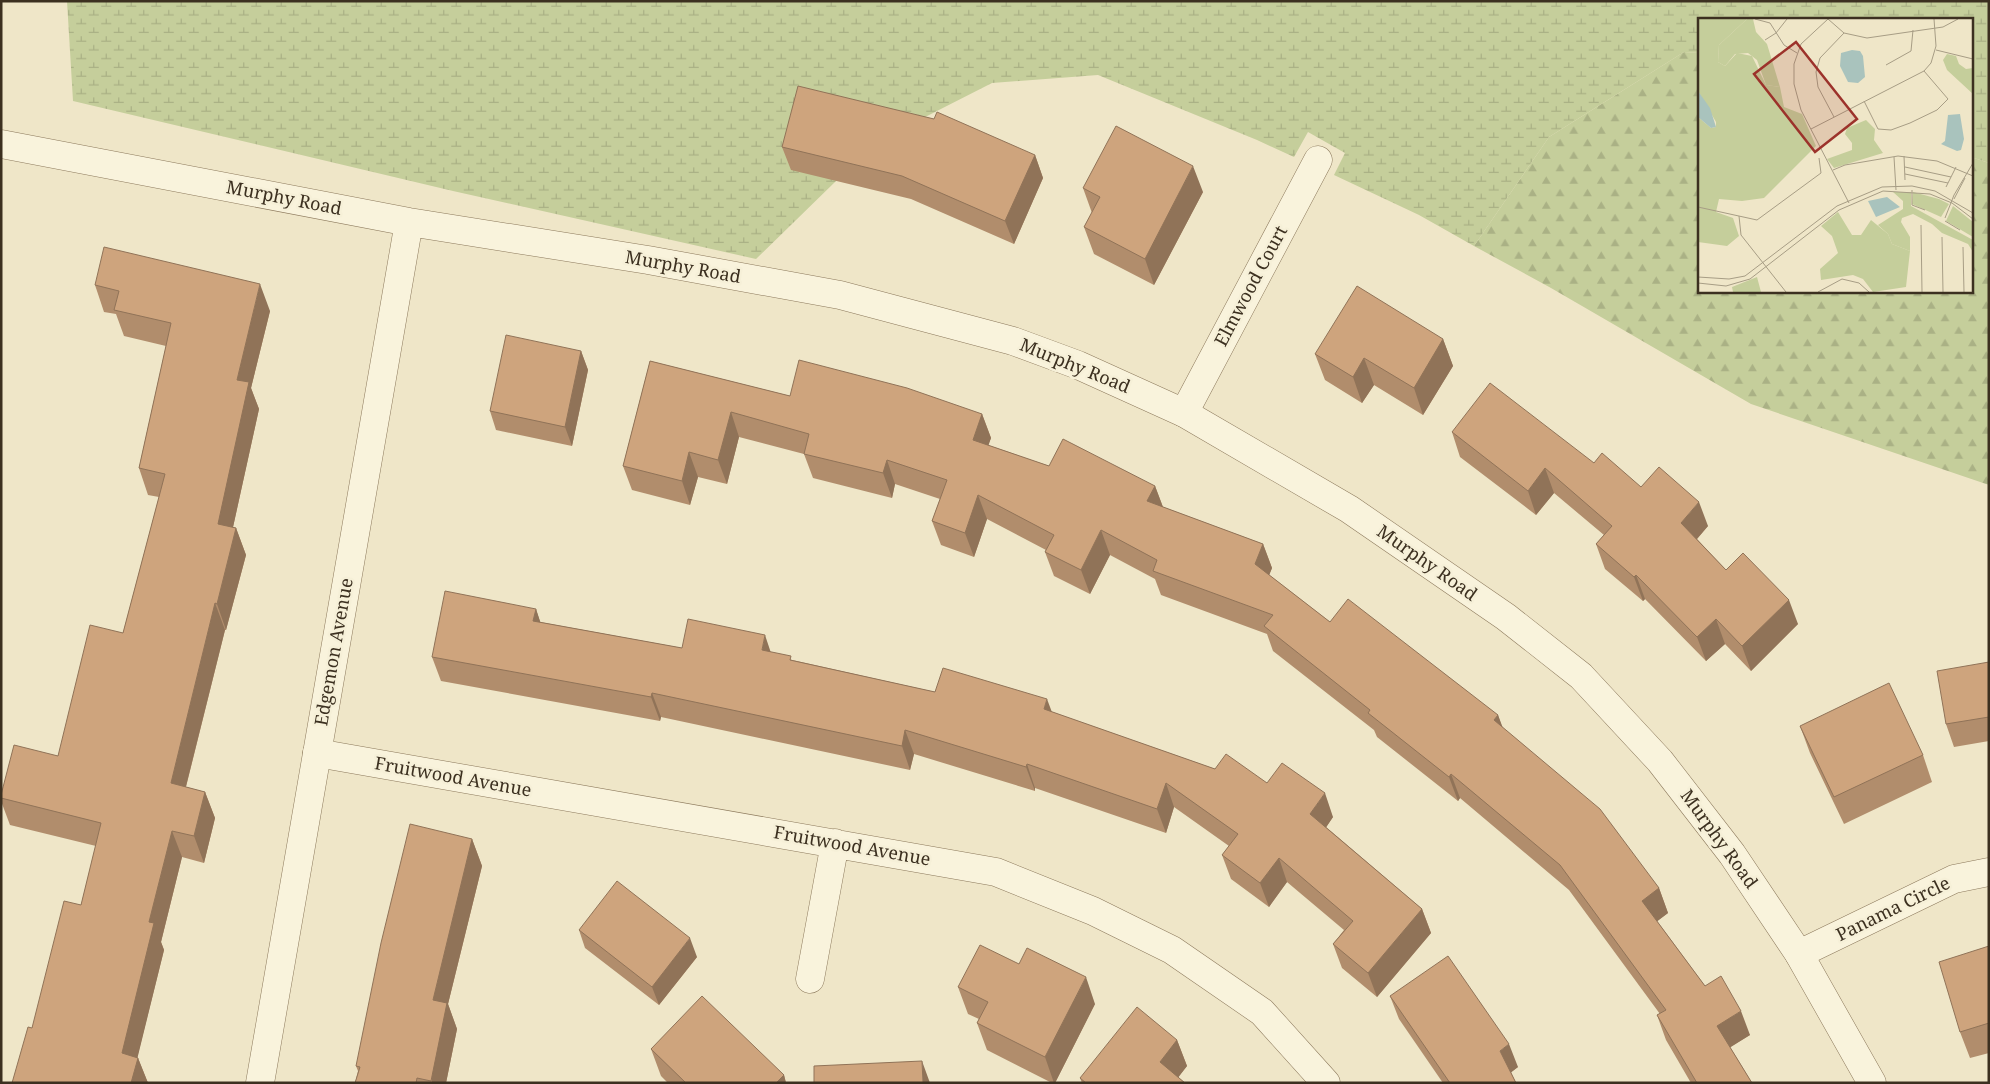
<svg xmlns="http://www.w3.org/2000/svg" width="1990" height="1084" font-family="'Noto Serif',serif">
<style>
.forest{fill:url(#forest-firs)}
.wetland{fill:url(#wetland-marsh)}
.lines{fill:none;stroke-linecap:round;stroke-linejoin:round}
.minor-casing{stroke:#8c795c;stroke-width:29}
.tertiary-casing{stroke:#8c795c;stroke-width:29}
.minor{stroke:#f9f3dc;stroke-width:28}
.tertiary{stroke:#f9f3dc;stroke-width:28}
.wall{fill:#b18d6c}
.shaded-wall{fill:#907358}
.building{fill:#cea47d;stroke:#907358}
.labels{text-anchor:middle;stroke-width:5;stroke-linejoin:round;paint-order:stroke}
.street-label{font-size:18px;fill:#3c3020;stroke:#f6f0d8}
.inset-road{fill:none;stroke:#a79d85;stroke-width:1}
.view{fill:#9c322b;fill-opacity:0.15;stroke:#9c322b;stroke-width:2.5}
.inset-edge{fill:none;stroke:#3c3020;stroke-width:2.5}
</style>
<defs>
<pattern id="forest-firs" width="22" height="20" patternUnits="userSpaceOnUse" patternTransform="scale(1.25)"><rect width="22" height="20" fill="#c5ce9b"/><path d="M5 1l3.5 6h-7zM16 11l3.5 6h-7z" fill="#aab185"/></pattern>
<pattern id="wetland-marsh" width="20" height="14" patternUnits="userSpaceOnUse" patternTransform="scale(1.25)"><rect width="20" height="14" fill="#c5ce9b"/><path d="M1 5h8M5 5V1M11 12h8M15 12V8" fill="none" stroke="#aab185"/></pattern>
</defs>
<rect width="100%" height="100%" fill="#efe6c8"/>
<path class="forest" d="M 1684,52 L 1699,53 L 1699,291 L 1971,291 L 1971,157 L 1989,163 L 1989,485 L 1751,404 L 1551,288 L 1474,246 L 1549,137 Z"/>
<path class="wetland" d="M 67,1 L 1989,1 L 1989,163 L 1971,157 L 1971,19 L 1699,19 L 1699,53 L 1684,52 L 1549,137 L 1474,246 L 1419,215 L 1334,175 L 1345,153 L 1308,132 L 1294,157 L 1257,140 L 1098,75 L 992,83 L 876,142 L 756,259 L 453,191 L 73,101 Z"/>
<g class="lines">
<g class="minor-casing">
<path id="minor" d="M 1184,413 L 1318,160
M 317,753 L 996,872 L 1093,911 L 1172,950 L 1262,1012 L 1326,1083
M 1799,954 L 1954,879 L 1989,872
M 810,979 L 835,843"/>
</g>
<g class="tertiary-casing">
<path id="tertiary" d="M 1,144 L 409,222 L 648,260 L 840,295 L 1013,341 L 1078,365 L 1184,413 L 1349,509 L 1506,617 L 1581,676 L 1660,761 L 1732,854 L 1799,954 L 1872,1083
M 260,1083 L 409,222"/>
</g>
<use href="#minor" class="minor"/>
<use href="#tertiary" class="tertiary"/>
</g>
<path class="wall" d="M 782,147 L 1035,155 L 1043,178 L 1014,244 L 911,199 L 791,170 Z
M 1083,188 L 1203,192 L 1154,285 L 1094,254 L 1084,227 L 1092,213 Z
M 95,285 L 270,311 L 251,388 L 259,409 L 233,527 L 236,528 L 246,555 L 226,630 L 225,630 L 186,787 L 205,792 L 215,818 L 204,863 L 182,857 L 161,942 L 164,950 L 137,1058 L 138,1058 L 148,1083 L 12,1083 L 32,1028 L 81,905 L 96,846 L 10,825 L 1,801 L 1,795 L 58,756 L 123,633 L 159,497 L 148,495 L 139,468 L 166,346 L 124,336 L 116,314 L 104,312 Z
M 1443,339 L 1453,366 L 1423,415 L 1374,385 L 1362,403 L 1325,380 L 1315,354 Z
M 581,351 L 588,370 L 572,446 L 496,430 L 490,411 Z
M 650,361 L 790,396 L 982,414 L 991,438 L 988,445 L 1049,466 L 1155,486 L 1163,507 L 1263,544 L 1272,568 L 1269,575 L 1330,622 L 1498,715 L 1502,727 L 1659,888 L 1668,913 L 1657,921 L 1705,986 L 1750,1035 L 1730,1047 L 1752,1083 L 1691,1083 L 1666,1040 L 1657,1015 L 1660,1014 L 1569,890 L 1460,798 L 1458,801 L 1377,737 L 1374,730 L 1273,651 L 1267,634 L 1161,595 L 1155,579 L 1110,555 L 1090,594 L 1054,576 L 1045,552 L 1046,550 L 987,519 L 974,557 L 941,545 L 932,521 L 940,499 L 895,484 L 892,498 L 813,478 L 804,454 L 739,437 L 727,484 L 698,477 L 690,505 L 632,490 L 623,466 Z
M 1452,432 L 1594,463 L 1641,487 L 1708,526 L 1697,539 L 1726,570 L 1798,624 L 1751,671 L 1725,644 L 1706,661 L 1645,599 L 1643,601 L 1605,569 L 1596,544 L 1604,535 L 1554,493 L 1536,515 L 1460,457 Z
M 536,609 L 540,622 L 682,648 L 771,652 L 792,660 L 935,692 L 1052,712 L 1215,769 L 1267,783 L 1333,817 L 1326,827 L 1422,909 L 1431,933 L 1377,997 L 1342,968 L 1333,944 L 1344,930 L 1287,882 L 1269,907 L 1231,879 L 1222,855 L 1229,846 L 1174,807 L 1166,833 L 1035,788 L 1035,791 L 914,754 L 910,770 L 661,717 L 660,721 L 441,681 L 432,657 Z
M 1989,662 L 1989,741 L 1954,747 L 1946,724 Z
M 1800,726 L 1923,755 L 1932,782 L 1844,824 L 1810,753 Z
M 472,839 L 482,866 L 448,1004 L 457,1029 L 446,1083 L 355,1083 L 358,1071 L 356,1066 Z
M 579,930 L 697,957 L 659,1005 L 585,948 Z
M 1989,946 L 1989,1053 L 1970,1058 L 1960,1032 Z
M 958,987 L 1095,1004 L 1055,1083 L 1052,1083 L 987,1050 L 977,1023 L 979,1019 L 968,1014 Z
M 1390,996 L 1518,1067 L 1511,1072 L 1516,1083 L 1443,1083 L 1399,1019 Z
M 1177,1040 L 1187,1066 L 1178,1077 L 1185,1083 L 1082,1083 L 1080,1078 Z
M 651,1049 L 784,1075 L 786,1083 L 668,1083 L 661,1076 Z"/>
<path class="shaded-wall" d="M 1035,155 L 1043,178 L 1014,244 L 1005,221 Z
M 1193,166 L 1203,192 L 1154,285 L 1145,259 Z
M 260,284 L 270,311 L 251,388 L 259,409 L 228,550 L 218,524 L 237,380 Z
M 1443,339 L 1453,366 L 1423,415 L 1414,388 Z
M 581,351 L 588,370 L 572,446 L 565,427 Z
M 1364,358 L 1374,385 L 1362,403 L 1353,377 Z
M 731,412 L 739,437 L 727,484 L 718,460 Z
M 982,414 L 991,438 L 982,464 L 973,440 Z
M 689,452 L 698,477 L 690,505 L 682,481 Z
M 887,460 L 895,484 L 892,498 L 883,473 Z
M 1545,468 L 1554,493 L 1536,515 L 1528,491 Z
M 1155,486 L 1164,510 L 1147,501 Z
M 978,495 L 987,519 L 974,557 L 965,533 Z
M 1699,502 L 1708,526 L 1690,547 L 1681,523 Z
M 236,528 L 246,555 L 226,630 L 217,604 Z
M 1101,530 L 1110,555 L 1090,594 L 1081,570 Z
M 1263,544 L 1272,568 L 1264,588 L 1255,564 Z
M 1636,575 L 1645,599 L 1643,601 L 1634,577 Z
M 1789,600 L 1798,624 L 1751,671 L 1742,646 Z
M 215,603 L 225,630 L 180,810 L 171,783 Z
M 536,609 L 544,633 L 533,621 Z
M 1716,619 L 1725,644 L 1706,661 L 1697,637 Z
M 765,635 L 773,659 L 762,650 Z
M 652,693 L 661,717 L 660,721 L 651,697 Z
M 1047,699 L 1056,723 L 1044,709 Z
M 1498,715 L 1507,739 L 1494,720 Z
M 905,730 L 914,754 L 910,770 L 902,746 Z
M 1027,764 L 1035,788 L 1035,791 L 1026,767 Z
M 1451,774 L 1460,798 L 1458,801 L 1449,777 Z
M 1166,783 L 1174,807 L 1166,833 L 1157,809 Z
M 205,792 L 215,818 L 204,863 L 194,836 Z
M 1325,793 L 1333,817 L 1319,838 L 1310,814 Z
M 172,831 L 182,857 L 161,942 L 164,950 L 132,1080 L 122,1053 L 149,922 Z
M 472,839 L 482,866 L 448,1004 L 457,1029 L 446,1083 L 432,1083 L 433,1000 Z
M 1279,858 L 1287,882 L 1269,907 L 1260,883 Z
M 1659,888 L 1668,913 L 1651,926 L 1642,901 Z
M 1422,909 L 1431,933 L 1377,997 L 1368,973 Z
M 690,938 L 697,957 L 659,1005 L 652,987 Z
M 1086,977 L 1095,1004 L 1055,1083 L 1054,1083 L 1045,1057 Z
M 1741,1011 L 1750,1035 L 1726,1050 L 1717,1026 Z
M 1177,1040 L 1187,1066 L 1174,1083 L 1160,1062 Z
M 1509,1044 L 1518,1067 L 1509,1074 L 1500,1051 Z
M 138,1058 L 148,1083 L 131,1083 Z
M 922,1061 L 930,1083 L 923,1083 Z
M 784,1075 L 786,1083 L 776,1083 Z"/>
<path class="building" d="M 798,86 L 934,119 L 937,112 L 1035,155 L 1005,221 L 902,176 L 782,147 Z
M 1116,126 L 1193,166 L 1145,259 L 1084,227 L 1100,197 L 1083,188 Z
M 104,247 L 260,284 L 237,380 L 249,382 L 218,524 L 236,528 L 217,604 L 215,603 L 171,783 L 205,792 L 194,836 L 172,831 L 149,922 L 154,923 L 122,1053 L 138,1058 L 131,1083 L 12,1083 L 28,1027 L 32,1028 L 64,901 L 81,905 L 101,823 L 1,798 L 1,795 L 14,745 L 58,756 L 90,625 L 123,633 L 165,474 L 139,468 L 171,323 L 114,310 L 119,291 L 95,285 Z
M 1357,286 L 1443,339 L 1414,388 L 1364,358 L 1353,377 L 1315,354 Z
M 506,335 L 581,351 L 565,427 L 490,411 Z
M 799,360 L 907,388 L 982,414 L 973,440 L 1049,466 L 1063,439 L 1155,486 L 1147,501 L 1263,544 L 1255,564 L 1330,622 L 1348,599 L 1498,715 L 1494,720 L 1600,809 L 1659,888 L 1642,901 L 1705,986 L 1721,976 L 1741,1011 L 1717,1026 L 1752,1083 L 1697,1083 L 1657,1015 L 1666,1010 L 1560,865 L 1451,774 L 1449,777 L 1368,713 L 1370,710 L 1264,626 L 1273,615 L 1153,571 L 1157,560 L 1101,530 L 1081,570 L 1045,552 L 1054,535 L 978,495 L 965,533 L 932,521 L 947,480 L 887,460 L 883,473 L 804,454 L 809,434 L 731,412 L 718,460 L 689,452 L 682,481 L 623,466 L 650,361 L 790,396 Z
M 1490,383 L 1594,463 L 1602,453 L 1641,487 L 1659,467 L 1699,502 L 1681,523 L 1726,570 L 1743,553 L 1789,600 L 1742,646 L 1716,619 L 1697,637 L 1636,575 L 1634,577 L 1596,544 L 1612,526 L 1545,468 L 1528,491 L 1452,432 Z
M 445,591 L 536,609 L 533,621 L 682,648 L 688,619 L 765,635 L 762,650 L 791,656 L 790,660 L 935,692 L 943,668 L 1047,699 L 1044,709 L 1215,769 L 1226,754 L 1267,783 L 1282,763 L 1325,793 L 1310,814 L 1422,909 L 1368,973 L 1333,944 L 1353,921 L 1279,858 L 1260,883 L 1222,855 L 1238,834 L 1166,783 L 1157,809 L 1027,764 L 1026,767 L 905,730 L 902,746 L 652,693 L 651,697 L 432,657 Z
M 1989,662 L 1989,717 L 1946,724 L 1937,671 Z
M 1889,683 L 1923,755 L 1834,797 L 1800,726 Z
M 410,824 L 472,839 L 433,1000 L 447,1003 L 431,1081 L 417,1078 L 416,1083 L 355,1083 L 360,1067 L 356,1066 L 381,943 Z
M 617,881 L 690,938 L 652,987 L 579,930 Z
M 980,945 L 1019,964 L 1027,948 L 1086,977 L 1045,1057 L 977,1023 L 988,1002 L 958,987 Z
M 1989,946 L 1989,1023 L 1960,1032 L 1939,962 Z
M 1448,956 L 1509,1044 L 1500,1051 L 1516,1083 L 1450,1083 L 1390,996 Z
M 702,996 L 784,1075 L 776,1083 L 686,1083 L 651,1049 Z
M 1137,1007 L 1177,1040 L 1160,1062 L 1185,1083 L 1086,1083 L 1080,1078 Z
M 922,1061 L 923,1083 L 814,1083 L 814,1066 Z"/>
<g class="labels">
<g class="street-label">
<text transform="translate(284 198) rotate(11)" y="6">Murphy Road</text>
<text transform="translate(683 267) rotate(10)" y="6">Murphy Road</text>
<text transform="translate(1251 286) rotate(-62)" y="6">Elmwood Court</text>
<text transform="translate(1075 366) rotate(22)" y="6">Murphy Road</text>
<text transform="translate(1427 563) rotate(35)" y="6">Murphy Road</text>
<text transform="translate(334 652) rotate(-80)" y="6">Edgemon Avenue</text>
<text transform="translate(453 777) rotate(10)" y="6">Fruitwood Avenue</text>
<text transform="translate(1719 839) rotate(54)" y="6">Murphy Road</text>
<text transform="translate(852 846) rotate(10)" y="6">Fruitwood Avenue</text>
<text transform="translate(1893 909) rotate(-26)" y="6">Panama Circle</text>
</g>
</g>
<g transform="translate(1698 18)">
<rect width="275" height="275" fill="#efe6c8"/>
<path d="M 49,1 L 55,1 L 58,14 L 69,26 L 82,69 L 68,67 L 59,42 L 50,35 L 37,36 L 27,48 L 20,44 L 21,27 ZM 168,102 L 177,111 L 176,122 L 185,135 L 136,150 L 129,141 L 154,132 L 154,125 L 147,116 L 149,110 ZM 195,174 L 213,174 L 213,188 L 275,222 L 275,234 L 270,226 L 244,215 L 234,206 L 215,196 L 204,200 L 203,204 L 212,219 L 212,233 L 194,226 L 190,216 L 180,207 L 205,191 L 205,183 ZM 215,174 L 241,181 L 251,186 L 243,199 L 214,186 ZM 255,188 L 275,204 L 275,219 L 248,203 ZM 59,259 L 63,274 L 35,274 L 34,269 Z" fill="#c5ce9b"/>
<path d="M 0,1 L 49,1 L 21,27 L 20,44 L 27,48 L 39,35 L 54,38 L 68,67 L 82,69 L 86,89 L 104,96 L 118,128 L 66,180 L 44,183 L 21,181 L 18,194 L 35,200 L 41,218 L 29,228 L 0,224 L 0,99 L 13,110 L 18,109 L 18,104 L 0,73 ZM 249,36 L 258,38 L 261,46 L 268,51 L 275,50 L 275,76 L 249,52 L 245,42 ZM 140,194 L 154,217 L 163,217 L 173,202 L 190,216 L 194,226 L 212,233 L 208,269 L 175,274 L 165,261 L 155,257 L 123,262 L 122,251 L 140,235 L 134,218 L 123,208 Z" fill="#c5ce9b"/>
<path d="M 154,32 L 162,33 L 165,38 L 167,59 L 160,65 L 150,64 L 142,48 L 143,35 ZM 0,73 L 12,90 L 18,109 L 13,110 L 0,99 ZM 262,96 L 266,121 L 263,132 L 259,133 L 243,126 L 247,123 L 250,97 ZM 189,179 L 202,189 L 178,199 L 170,183 Z" fill="#a9c3bd"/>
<path class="inset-road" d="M 57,1 L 72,5 L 86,27 L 99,35M 130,1 L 103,26 L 96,46 L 96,66 L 103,92 L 151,185M 130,1 L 146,15 L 169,20 L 245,9 L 260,1M 67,22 L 78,15 L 89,1M 238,32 L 275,41M 188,47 L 213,33 L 215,12M 166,83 L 180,111 L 193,112 L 212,105 L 239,92 L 250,81 L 226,53M 136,99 L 120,69 L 118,54 L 122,40 L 146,15M 113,111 L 226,53 L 233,45 L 238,28 L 236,1M 206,138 L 207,162M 196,139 L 198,172M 207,149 L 253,159M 135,152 L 147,147 L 200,138 L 239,143 L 275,158M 207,156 L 250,165M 248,169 L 258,149M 214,172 L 214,187 L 227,192M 256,181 L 267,160M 0,189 L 59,202 L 123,155 L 121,140M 41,198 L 43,217 L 88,274M 247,200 L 256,177 L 275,145M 247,203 L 262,212M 223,207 L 224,274M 244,219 L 245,274M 265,229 L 266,274M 0,259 L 31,261 L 47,258 L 139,188 L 184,169 L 214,168 L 237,173 L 275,195M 0,265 L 28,268 L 52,261 L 141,192 L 185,173 L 232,176 L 254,185 L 275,201M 120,274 L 144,261 L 161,265 L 171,274"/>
<path class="view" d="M 98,24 L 159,101 L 117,134 L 56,56 Z"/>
<rect width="275" height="275" class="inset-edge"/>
</g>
<rect width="1990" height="1084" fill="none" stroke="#3c3020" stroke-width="5"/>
</svg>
